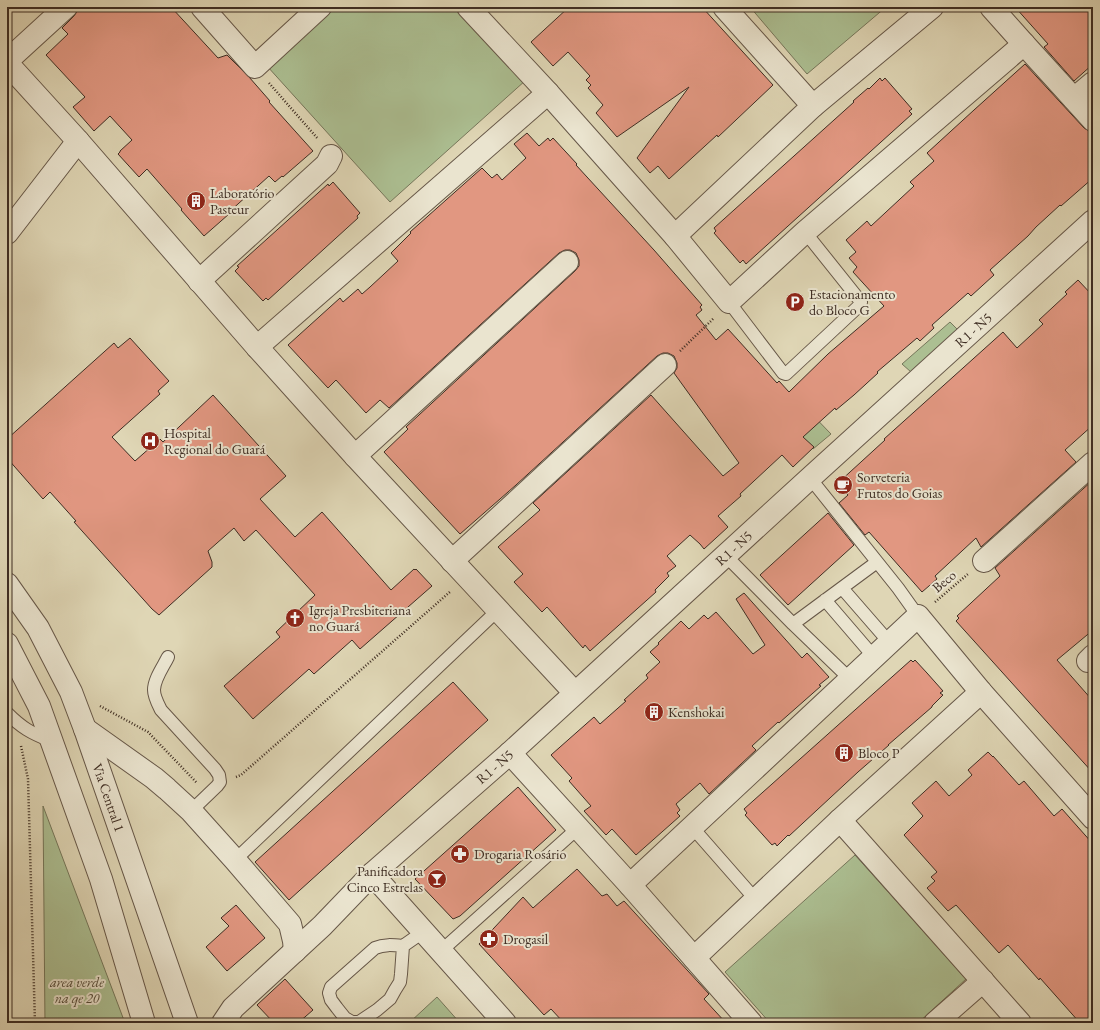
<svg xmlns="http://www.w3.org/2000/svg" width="1100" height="1030" font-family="'EB Garamond',serif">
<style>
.green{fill:#acbf92;stroke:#75765a}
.building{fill:#e19781;stroke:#3e2d23}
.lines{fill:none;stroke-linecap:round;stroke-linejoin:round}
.service-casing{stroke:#665748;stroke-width:14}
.minor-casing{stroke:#665748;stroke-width:24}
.tertiary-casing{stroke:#665748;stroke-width:24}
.path{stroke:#3e2d23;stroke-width:2.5;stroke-dasharray:1 2;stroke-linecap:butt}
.service{stroke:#eae4cf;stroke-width:12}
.minor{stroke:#eae4cf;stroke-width:22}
.tertiary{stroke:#eae4cf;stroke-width:22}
.labels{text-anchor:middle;stroke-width:4;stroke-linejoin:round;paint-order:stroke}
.poi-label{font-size:14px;fill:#3e2d23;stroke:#eae4cf;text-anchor:start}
.street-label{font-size:14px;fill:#3e2d23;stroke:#eae4cf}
.park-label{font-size:14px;font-style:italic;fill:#544a39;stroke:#eae4cf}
</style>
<rect width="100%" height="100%" fill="#dfd6b5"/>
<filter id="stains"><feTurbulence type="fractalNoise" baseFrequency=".005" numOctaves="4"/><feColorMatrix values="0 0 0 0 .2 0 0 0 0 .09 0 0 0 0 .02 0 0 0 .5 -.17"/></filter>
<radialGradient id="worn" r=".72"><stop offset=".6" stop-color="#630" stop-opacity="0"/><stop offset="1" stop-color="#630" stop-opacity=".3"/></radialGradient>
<path class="green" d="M 333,7 L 460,7 L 526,80 L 390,202 L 267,66 Z
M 750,7 L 886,7 L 807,74 Z
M 950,322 L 958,330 L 911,372 L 902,364 Z
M 803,405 L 831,434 L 813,449 L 785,424 Z
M 43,806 L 125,1023 L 45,1023 Z
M 855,855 L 966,979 L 918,1023 L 770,1023 L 725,972 Z
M 437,997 L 460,1023 L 409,1023 Z"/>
<path class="building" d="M 81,7 L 171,7 L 218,58 L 227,55 L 249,77 L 270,101 L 269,102 L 313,151 L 283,177 L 282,176 L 275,182 L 269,176 L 228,213 L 229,214 L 204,236 L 181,210 L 182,209 L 147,169 L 139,177 L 118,154 L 120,152 L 120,151 L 132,140 L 110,116 L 94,131 L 73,107 L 85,97 L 46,55 L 68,34 L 62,28 L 74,16 L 78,10 Z
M 569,7 L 702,7 L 773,85 L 718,137 L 717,135 L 669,179 L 658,166 L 650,173 L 637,158 L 689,87 L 617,137 L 596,113 L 603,105 L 588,88 L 591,85 L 586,80 L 590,76 L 568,52 L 553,66 L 531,42 Z
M 1015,7 L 1093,7 L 1093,64 L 1074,81 L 1044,47 L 1048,44 Z
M 1025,64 L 1084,128 L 1091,132 L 1093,134 L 1093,178 L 1061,206 L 1060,205 L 1036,227 L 1028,236 L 990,270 L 994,275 L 971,296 L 968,293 L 932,325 L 934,328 L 920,341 L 917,338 L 877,372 L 878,373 L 854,395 L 836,410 L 835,408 L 803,437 L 814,447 L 793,467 L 782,455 L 740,494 L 741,496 L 718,516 L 728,527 L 704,549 L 700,544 L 690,535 L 667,556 L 676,566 L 667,573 L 669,576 L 655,590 L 656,592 L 590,651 L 585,645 L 583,648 L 547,607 L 542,612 L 514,582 L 523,574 L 498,547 L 540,510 L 533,503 L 651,395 L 723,476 L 739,463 L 674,373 L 677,368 L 677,363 L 674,356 L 668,353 L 663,353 L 657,356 L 516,485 L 460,534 L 384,452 L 408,429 L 406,427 L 575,271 L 579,266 L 579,260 L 576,253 L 570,250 L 565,250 L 559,253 L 389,408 L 380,400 L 366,413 L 336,380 L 328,388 L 288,345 L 340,298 L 343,302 L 358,289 L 362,294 L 370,287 L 398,261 L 391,253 L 411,233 L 410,232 L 482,168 L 492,178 L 497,174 L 502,180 L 526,158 L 514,144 L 527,133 L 539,146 L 548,138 L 550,141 L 553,138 L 577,164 L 576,165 L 654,250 L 702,305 L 700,307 L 702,310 L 696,315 L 716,340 L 728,329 L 777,383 L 779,381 L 789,392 L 828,354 L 884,306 L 853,272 L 857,267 L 849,258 L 856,252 L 846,240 L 867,221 L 871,226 L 914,186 L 910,182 L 934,161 L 927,153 L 974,110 Z
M 880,78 L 882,81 L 885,78 L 912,109 L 909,111 L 912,114 L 746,264 L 743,260 L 740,263 L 714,233 L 716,231 L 714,228 L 854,102 L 853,101 L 868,88 L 869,89 Z
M 333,182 L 360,213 L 357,216 L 358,218 L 268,300 L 266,298 L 263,301 L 235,271 L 239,267 L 237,266 L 328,184 L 329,186 Z
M 1078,280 L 1093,296 L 1093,425 L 1065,450 L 1076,462 L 981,547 L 976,538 L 935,576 L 937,579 L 922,592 L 869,532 L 865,535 L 839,503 L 848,495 L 838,483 L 885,440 L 884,439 L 1003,332 L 1017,348 L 1043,324 L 1039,320 L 1067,294 L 1065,292 Z
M 130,338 L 169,381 L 158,391 L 160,394 L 112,437 L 135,461 L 160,439 L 163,442 L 213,395 L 286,476 L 260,499 L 295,537 L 322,512 L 391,590 L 414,569 L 415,570 L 416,569 L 432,586 L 360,649 L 352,640 L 314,674 L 309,669 L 253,719 L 224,686 L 280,637 L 276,632 L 315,595 L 256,530 L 244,541 L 234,528 L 208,551 L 212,562 L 212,567 L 159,615 L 152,609 L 74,522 L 76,521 L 50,492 L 43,499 L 7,458 L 7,439 L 114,343 L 118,348 Z
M 1093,480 L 1093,630 L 1057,660 L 1093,701 L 1093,773 L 956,621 L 959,618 L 957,616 L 1000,576 L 995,568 Z
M 828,513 L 854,545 L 788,605 L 760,575 Z
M 744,593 L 802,658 L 807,653 L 829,677 L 819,685 L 821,686 L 779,723 L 778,722 L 752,746 L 756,750 L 709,794 L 700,783 L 676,804 L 680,810 L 677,813 L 680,816 L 636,855 L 612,829 L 606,835 L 584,811 L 591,806 L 569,781 L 572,778 L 551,755 L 594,717 L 600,724 L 626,701 L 624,700 L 648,678 L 646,675 L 660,662 L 650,652 L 659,644 L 658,643 L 681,621 L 689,629 L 704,615 L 708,619 L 716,612 L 753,654 L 765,645 L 736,599 Z
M 911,660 L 913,662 L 915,660 L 927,673 L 943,691 L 940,693 L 943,695 L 932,706 L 932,707 L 888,745 L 889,745 L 858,772 L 789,836 L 788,835 L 777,846 L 775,843 L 772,845 L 745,815 L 747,813 L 744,809 Z
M 453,682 L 488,720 L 289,900 L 255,862 Z
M 988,752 L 993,757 L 993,756 L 1019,785 L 1024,781 L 1054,816 L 1062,809 L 1093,844 L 1093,1023 L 1080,1023 L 1040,978 L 1039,980 L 1008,945 L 999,953 L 956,905 L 948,911 L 927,888 L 935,881 L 931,877 L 937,872 L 904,835 L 923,816 L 912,803 L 936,781 L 949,796 L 972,775 L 968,770 Z
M 518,787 L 556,830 L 460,916 L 453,919 L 415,879 Z
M 577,869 L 602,896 L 607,894 L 617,906 L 624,901 L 709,994 L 704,999 L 726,1023 L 564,1023 L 551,1009 L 544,1015 L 479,944 L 523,897 L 533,908 Z
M 236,905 L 265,938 L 227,971 L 206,947 L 229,926 L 221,918 Z
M 285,979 L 313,1010 L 298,1023 L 274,1023 L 257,1005 Z"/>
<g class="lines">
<g class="service-casing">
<path id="service" d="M 729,302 L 783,373 L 786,374 L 860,305 L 861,302 L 805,232
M 810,478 L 898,588 L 918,616
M 725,555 L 793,624
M 842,588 L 889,642
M 825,600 L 874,657
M 168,657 C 163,667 154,679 154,690 C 154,697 158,704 161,710 L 215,769 L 219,775 L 220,782 L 217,786 L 191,811
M 850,679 L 793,624 L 877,562
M 7,713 C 22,728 31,733 51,741
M 692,827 L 756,900
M 235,860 L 498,610
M 403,946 C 393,945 384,944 375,948 L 331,987 L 329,993 L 331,1000 L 337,1008 L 345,1018 L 352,1022 L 359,1022 L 377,1010 L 390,999 L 395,990 L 400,982 L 401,974 L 403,946 L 423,932
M 441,951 L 578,828"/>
</g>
<g class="minor-casing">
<g id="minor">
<path d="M 202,7 L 255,67 L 320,7"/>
<path d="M 468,7 L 548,93 L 675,236 L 729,302 L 805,232 L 1024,44"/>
<path d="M 991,7 L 1024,44 L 1093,120"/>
<path d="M 7,61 L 66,7"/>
<path d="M 7,63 L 78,141 L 257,347 L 355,456 L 575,693"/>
<path d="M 1074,99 L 1093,83"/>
<path d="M 813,106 L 932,7"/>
<path d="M 7,233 L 78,141"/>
<path d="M 675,236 L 813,106 L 724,7"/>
<path d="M 199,281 L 327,164 L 331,156"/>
<path d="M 257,347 L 548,93"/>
<path d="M 355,456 L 567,262"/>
<path d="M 452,561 L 665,365"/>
<path d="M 984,561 L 1093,463"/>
<path d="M 1088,661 L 1093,656"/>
<path d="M 85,729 L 154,778 L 167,789 L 191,811 L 235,860 L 290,924 L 294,941 L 295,951"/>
<path d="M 510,753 L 630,885 L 751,1023"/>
<path d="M 840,820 L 1020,1023"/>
<path id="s1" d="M 372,874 L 510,753 L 810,478 L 1093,221"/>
<path d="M 630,885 L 918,616 L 981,692 L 1093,818"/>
<path d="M 694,958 L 840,820 L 981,692"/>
<path d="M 223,1023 L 233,1008 L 322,926 L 372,874 L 505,1023"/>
<path d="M 935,1023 L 983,981"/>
</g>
</g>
<g class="tertiary-casing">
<g id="tertiary">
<path id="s2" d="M 7,584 L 38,628 L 71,692 L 85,729 L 187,1023"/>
<path d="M 7,644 L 39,706 L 101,879 L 144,1023"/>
</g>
</g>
<path class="path" d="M 269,83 L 318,139
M 680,351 L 714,318
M 935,602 L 968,574
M 100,706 L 148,732 L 197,783
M 21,746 L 28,779 L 35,1023
M 236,777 L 241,775 L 451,591"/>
<use href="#service" class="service"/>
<use href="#minor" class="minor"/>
<use href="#tertiary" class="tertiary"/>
</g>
<defs>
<g id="building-disc" transform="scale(1)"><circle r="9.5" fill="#8f2418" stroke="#eae4cf"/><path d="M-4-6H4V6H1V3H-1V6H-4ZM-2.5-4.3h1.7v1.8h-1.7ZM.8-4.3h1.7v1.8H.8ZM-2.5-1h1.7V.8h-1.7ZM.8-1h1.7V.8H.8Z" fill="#fff"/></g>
<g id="parking-disc" transform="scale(1)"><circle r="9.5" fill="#8f2418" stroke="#eae4cf"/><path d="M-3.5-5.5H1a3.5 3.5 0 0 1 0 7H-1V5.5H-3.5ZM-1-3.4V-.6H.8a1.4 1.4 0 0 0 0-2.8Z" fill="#fff"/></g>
<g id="hospital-disc" transform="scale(1)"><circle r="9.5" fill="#8f2418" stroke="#eae4cf"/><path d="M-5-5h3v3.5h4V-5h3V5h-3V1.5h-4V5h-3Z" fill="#fff"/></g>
<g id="cafe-disc" transform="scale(1)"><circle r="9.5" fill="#8f2418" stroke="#eae4cf"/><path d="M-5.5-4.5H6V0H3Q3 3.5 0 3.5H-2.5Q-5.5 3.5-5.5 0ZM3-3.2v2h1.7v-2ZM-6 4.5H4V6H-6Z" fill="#fff"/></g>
<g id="church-disc" transform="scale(1)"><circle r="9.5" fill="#8f2418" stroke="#eae4cf"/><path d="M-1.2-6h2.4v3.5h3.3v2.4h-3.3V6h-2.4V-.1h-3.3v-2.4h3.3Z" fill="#fff"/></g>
<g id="pharmacy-disc" transform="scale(1)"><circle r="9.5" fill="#8f2418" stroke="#eae4cf"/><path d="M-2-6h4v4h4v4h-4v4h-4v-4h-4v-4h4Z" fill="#fff"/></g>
<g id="bar-disc" transform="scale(1)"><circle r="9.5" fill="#8f2418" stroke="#eae4cf"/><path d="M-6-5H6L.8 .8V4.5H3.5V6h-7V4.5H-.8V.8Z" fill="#fff"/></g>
</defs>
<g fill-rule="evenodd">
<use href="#building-disc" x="196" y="201"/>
<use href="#parking-disc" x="795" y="302"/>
<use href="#hospital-disc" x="150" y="441"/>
<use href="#cafe-disc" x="843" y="485"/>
<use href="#church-disc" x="295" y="618"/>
<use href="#building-disc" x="654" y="712"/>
<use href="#building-disc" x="844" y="753"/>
<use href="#pharmacy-disc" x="460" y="854"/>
<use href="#bar-disc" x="437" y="879"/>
<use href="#pharmacy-disc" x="489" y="939"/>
</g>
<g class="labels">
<g class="poi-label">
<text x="210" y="198">Laboratório<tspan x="210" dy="16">Pasteur</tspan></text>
<text x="809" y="299">Estacionamento<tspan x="809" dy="16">do Bloco G</tspan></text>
<text x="164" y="438">Hospital<tspan x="164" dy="16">Regional do Guará</tspan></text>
<text x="857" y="482">Sorveteria<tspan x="857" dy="16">Frutos do Goias</tspan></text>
<text x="309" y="615">Igreja Presbiteriana<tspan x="309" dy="16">no Guará</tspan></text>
<text x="668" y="717">Kenshokai</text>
<text x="858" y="758">Bloco P</text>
<text x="474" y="859">Drogaria Rosário</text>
<text x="423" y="876" text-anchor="end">Panificadora<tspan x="423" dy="16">Cinco Estrelas</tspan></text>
<text x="503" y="944">Drogasil</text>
</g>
<g class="street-label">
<text dy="5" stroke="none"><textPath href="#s1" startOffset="811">R1 - N5</textPath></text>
<text dy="5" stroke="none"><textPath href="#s1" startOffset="487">R1 - N5</textPath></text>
<text transform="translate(944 581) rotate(-40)" y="5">Beco</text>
<text dy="5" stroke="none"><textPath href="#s1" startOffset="163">R1 - N5</textPath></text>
<text dy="5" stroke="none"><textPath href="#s2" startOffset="238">Via Central 1</textPath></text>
</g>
<g class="park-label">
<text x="77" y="987">area verde<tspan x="77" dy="16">na qe 20</tspan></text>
</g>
</g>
<rect width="1100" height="1030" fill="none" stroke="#dfd6b5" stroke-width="24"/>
<rect x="8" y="8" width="1084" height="1014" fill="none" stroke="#3e2d23" stroke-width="2"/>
<rect x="12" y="12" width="1076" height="1006" fill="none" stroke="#3e2d23"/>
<rect width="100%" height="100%" filter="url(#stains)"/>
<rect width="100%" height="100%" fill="url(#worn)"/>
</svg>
